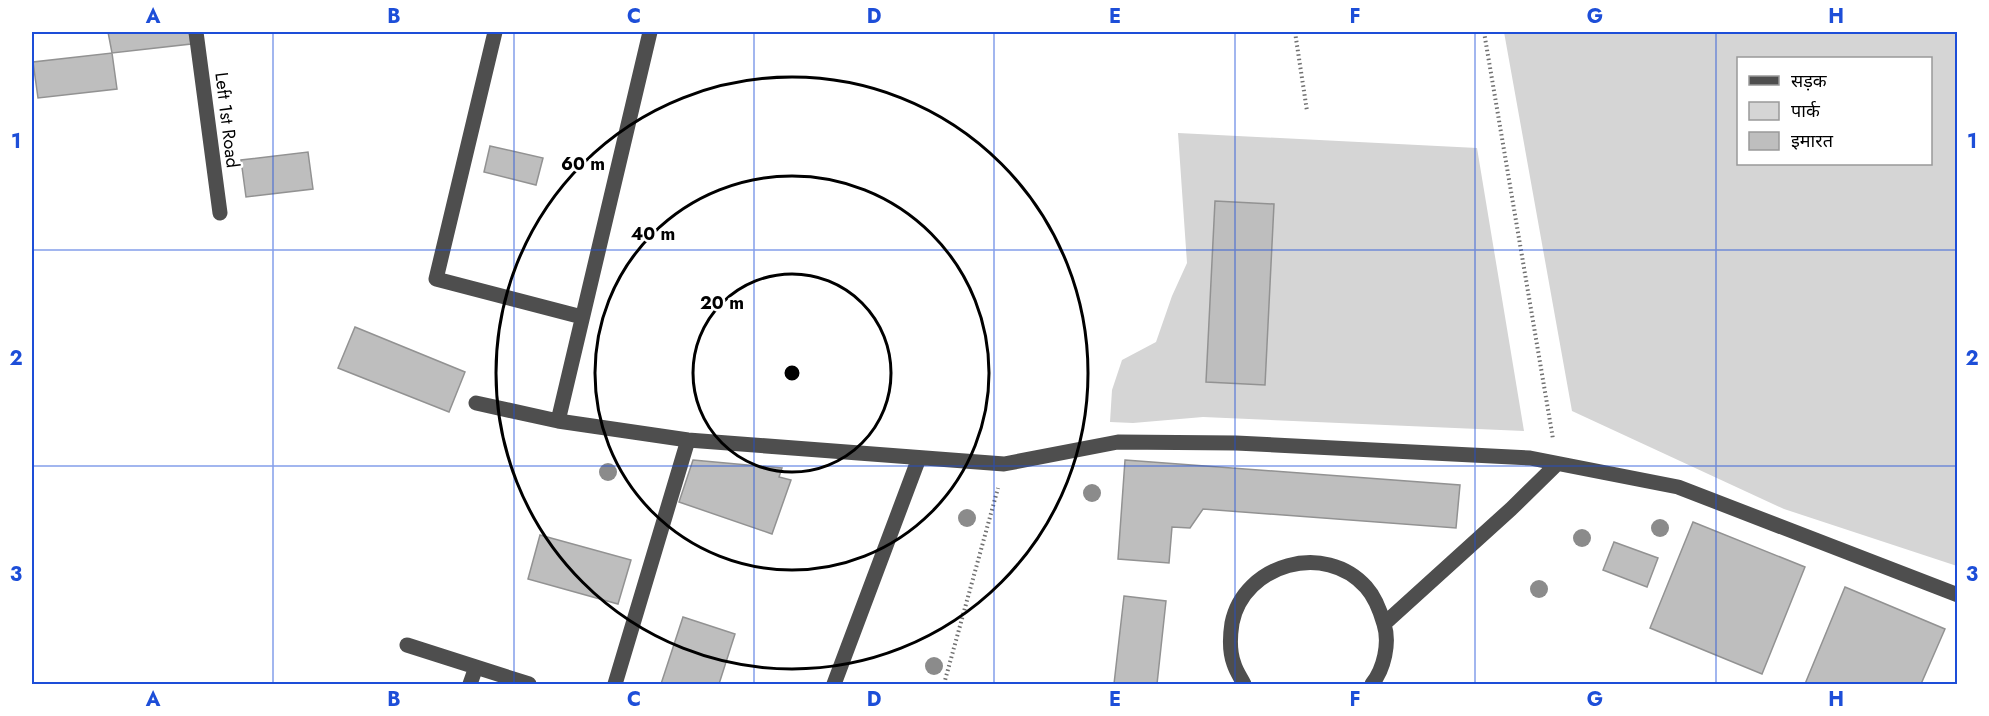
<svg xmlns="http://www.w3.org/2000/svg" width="1989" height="716" font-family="Jost,'Noto Sans Devanagari',sans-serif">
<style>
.green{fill:#d5d5d5;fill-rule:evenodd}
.building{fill:#bebebe;stroke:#929292;stroke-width:1.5}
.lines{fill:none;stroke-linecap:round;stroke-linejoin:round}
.path{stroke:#707070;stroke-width:4;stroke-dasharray:1.5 3;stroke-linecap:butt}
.minor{stroke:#4e4e4e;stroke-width:15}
.tree{fill:#8b8b8b}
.grid{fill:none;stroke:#1d4ed8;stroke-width:1.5;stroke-opacity:0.55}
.ring{fill:none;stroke:#000;stroke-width:3}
.labels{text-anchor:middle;stroke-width:5;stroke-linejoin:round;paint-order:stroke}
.street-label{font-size:18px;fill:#000;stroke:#fff}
.centre{fill:#000;stroke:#fff;stroke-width:3}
.ring-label{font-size:18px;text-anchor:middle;font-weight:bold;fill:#000;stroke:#fff;stroke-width:5;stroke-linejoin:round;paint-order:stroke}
.neatline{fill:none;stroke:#1d4ed8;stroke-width:2}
.grid-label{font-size:20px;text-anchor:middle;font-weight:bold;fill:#1d4ed8}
</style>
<rect width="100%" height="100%" fill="#fff"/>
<path class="green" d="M 1504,32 L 1957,32 L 1957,566 L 1784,509 L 1572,411 ZM 1738,58 L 1930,58 L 1930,164 L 1738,164 Z
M 1178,133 L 1477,148 L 1524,431 L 1203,417 L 1133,423 L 1110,422 L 1112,390 L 1122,360 L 1156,342 L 1172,296 L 1187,263 Z"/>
<path class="building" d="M 108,32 L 189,32 L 191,44 L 112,53 Z
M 112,53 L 117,89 L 38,98 L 33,62 Z
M 490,146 L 543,158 L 536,185 L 484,172 Z
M 308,152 L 313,189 L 246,197 L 241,160 Z
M 1215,201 L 1274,204 L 1265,385 L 1206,382 Z
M 355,327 L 465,372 L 449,412 L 338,368 Z
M 693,460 L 782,468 L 779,477 L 791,480 L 772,534 L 679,502 Z
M 1125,460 L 1460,485 L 1456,528 L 1203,509 L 1190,528 L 1172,527 L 1169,563 L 1118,559 Z
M 1693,522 L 1805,567 L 1762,674 L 1650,628 Z
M 540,535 L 631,560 L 618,604 L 528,579 Z
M 1614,542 L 1658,558 L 1647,587 L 1603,570 Z
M 1845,587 L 1945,629 L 1921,684 L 1805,684 Z
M 1124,596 L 1166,601 L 1157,684 L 1114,684 Z
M 683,617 L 735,634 L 719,684 L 661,684 Z"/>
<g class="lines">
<path class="path" d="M 1295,32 L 1307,111
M 1484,32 L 1553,439
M 944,684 L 998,488"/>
<path class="minor" d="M 196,32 L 220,213
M 495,32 L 436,279 L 582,317
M 476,403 L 558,421 L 688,440 L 1004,464 L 1118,442 L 1236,443 L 1530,458 L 1678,487 L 1958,595
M 558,421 L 650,32
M 1384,624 L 1511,509 L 1557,464
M 407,645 L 529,684
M 470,684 L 476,667
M 615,684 L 688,440
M 834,684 L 919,458
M 1244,684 C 1241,678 1236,671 1234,664 C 1229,651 1230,636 1232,623 C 1244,564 1325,541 1366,587 C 1375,597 1380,610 1384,624 C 1390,643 1384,669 1372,684"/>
</g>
<g class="tree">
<circle cx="608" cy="472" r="9"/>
<circle cx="1092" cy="493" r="9"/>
<circle cx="967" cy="518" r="9"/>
<circle cx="1660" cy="528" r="9"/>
<circle cx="1582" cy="538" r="9"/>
<circle cx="1539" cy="589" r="9"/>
<circle cx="934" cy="666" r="9"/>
</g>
<path class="grid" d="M 273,32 L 273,684M 514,32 L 514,684M 754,32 L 754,684M 994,32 L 994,684M 1235,32 L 1235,684M 1475,32 L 1475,684M 1716,32 L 1716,684M 32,250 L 1958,250M 32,466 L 1958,466"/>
<g class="ring">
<circle cx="792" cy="373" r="99"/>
<circle cx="792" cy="373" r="197"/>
<circle cx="792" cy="373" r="296"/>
</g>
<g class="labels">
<g class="street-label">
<text transform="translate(227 120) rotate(83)" y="6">Left 1st Road</text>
</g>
</g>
<circle cx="792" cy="373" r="9" class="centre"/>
<g class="ring-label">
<text x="583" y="170">60 m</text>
<text x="653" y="240">40 m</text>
<text x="722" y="309">20 m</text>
</g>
<rect width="1989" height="716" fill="none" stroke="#ffffff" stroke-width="66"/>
<rect x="1737" y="57" width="195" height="108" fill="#ffffff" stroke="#999999" stroke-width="1.5"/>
<rect x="1749" y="76" width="30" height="9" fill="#4e4e4e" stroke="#999999" stroke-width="1.5"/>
<text x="1791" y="87" font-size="18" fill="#000000">सड़क</text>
<rect x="1749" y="102" width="30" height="18" fill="#d5d5d5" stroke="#999999" stroke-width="1.5"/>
<text x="1791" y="117" font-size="18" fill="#000000">पार्क</text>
<rect x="1749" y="132" width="30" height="18" fill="#bebebe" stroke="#999999" stroke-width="1.5"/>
<text x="1791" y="147" font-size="18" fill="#000000">इमारत</text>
<rect x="33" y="33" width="1923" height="650" class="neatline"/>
<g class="grid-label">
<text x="153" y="23">A</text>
<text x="394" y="23">B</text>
<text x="634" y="23">C</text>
<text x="874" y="23">D</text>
<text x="1115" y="23">E</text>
<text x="1355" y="23">F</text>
<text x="1595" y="23">G</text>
<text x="1836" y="23">H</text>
<text x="16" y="148">1</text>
<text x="1972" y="148">1</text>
<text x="16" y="365">2</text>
<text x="1972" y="365">2</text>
<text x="16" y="581">3</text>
<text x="1972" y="581">3</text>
<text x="153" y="706">A</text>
<text x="394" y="706">B</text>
<text x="634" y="706">C</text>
<text x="874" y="706">D</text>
<text x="1115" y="706">E</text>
<text x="1355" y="706">F</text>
<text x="1595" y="706">G</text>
<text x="1836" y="706">H</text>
</g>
</svg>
